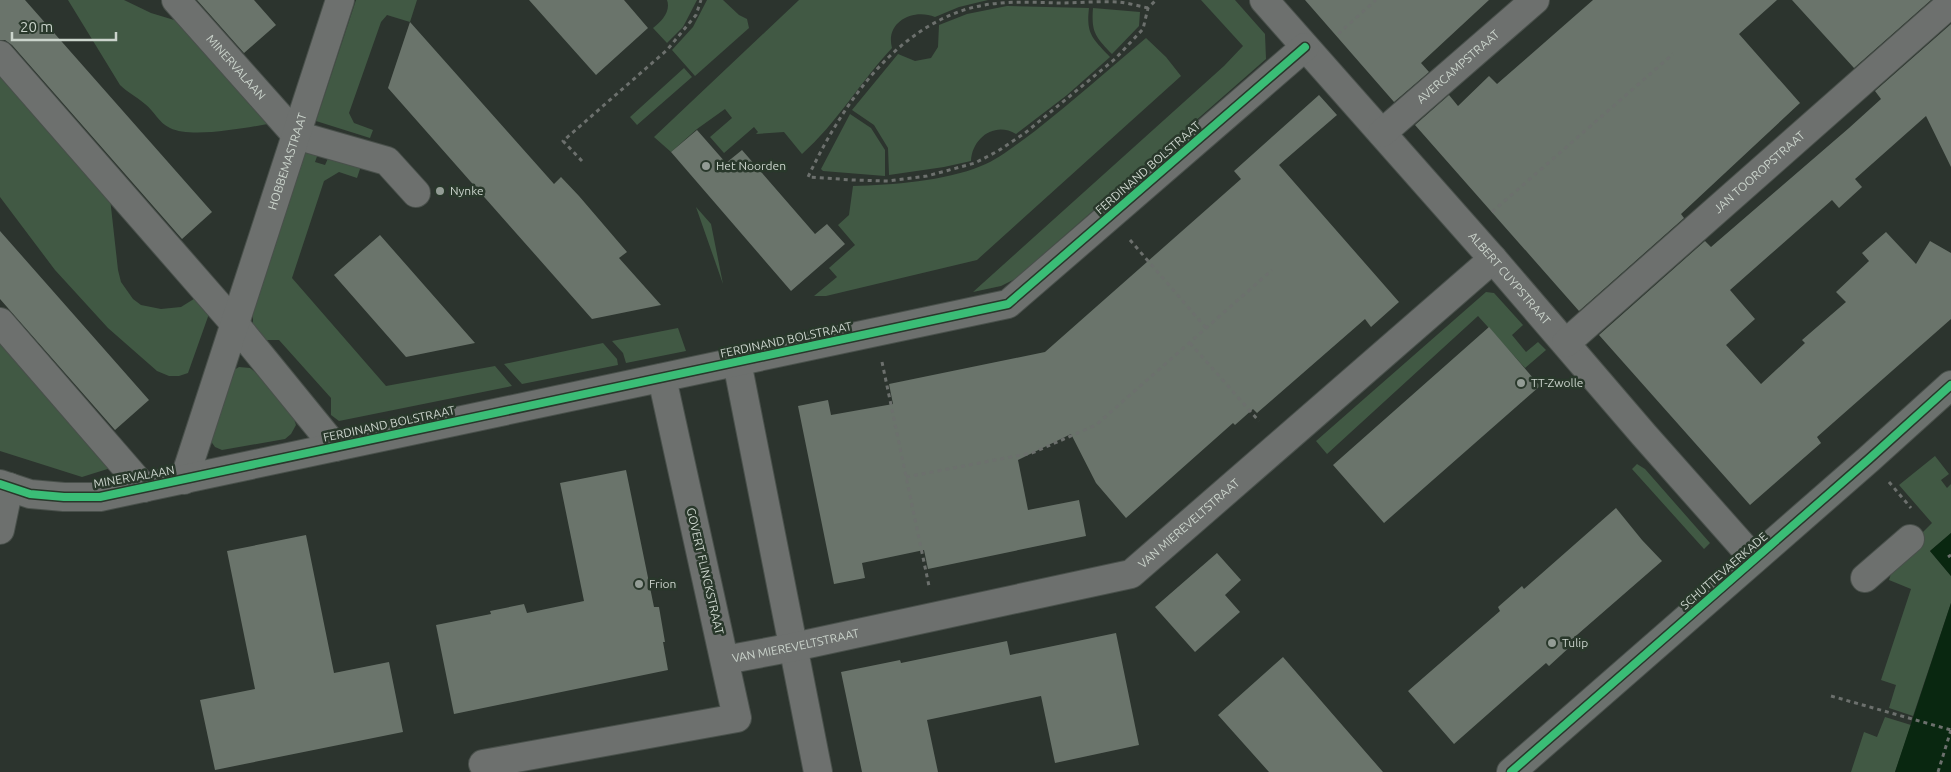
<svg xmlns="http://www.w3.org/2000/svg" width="1951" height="772" font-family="Ubuntu,sans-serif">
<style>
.green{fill:#415944}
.water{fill:#092710}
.building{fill:#6a746b}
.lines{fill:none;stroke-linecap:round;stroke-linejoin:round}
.minor-casing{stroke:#49504b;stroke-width:30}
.major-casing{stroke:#49504b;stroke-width:30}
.path{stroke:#6c706d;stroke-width:3;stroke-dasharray:4 4;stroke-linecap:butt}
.minor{stroke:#6d706e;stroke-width:28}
.major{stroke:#6c716e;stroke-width:28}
.cycleway-casing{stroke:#29382b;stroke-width:11}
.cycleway{stroke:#3abd76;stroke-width:8}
.poi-dot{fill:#939c95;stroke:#29382b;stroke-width:2}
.labels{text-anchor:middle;stroke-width:5;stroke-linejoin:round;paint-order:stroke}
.street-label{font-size:12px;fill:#cbd4cc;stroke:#29382b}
.poi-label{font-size:12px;fill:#cbd4cc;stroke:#29382b;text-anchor:start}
</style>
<rect width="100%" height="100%" fill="#2c342e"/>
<path class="green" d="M 68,0 L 124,0 L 151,13 L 184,23 L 274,123 C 249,127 192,139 170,128 C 159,123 154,111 145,104 C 137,97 127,92 120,85 Z
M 356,0 L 417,0 L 410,22 L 387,15 L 381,22 L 349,113 L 354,123 L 373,130 L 370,138 L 316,121 Z
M 667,0 L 697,0 L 683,27 L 667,43 L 653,28 C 662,21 671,11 667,0 Z
M 707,0 L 723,0 L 739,15 L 747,19 L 749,28 L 695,76 L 672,50 L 693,27 Z
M 799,0 L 988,0 L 959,7 L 935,17 C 913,8 885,22 892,48 C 860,82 837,123 802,154 L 784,132 L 756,134 L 758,132 L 754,127 L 724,153 L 710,137 L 732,118 L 725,109 L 697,129 L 671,152 L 654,137 Z
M 1201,0 L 1235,0 L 1265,34 L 1266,59 L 1015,279 L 1001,286 L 973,292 L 1224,66 L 1243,46 Z
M 1007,6 L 1089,8 C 1086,34 1092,38 1110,57 L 1067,95 L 1016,134 C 995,121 972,138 971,161 L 944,167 L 889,175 L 888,148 L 874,125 L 852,110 L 898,54 L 915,61 L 931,58 L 938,47 L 939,25 L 967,14 Z
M 1093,8 L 1140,12 L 1139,26 L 1112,54 C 1096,37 1091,33 1093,8 Z
M 1146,38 L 1166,57 L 1181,76 L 977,260 L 826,296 L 814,296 L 837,277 L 829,268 L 855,245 L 838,225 L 849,215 L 853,186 C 892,185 945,181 981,166 C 1000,159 1018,143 1035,131 C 1073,101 1109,69 1146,38 Z
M 684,68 L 692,77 L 637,125 L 630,117 Z
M 0,75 L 110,198 L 118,270 L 121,282 L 133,299 L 141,305 L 161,309 L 181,307 L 197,297 L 210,311 L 188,373 L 179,376 L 169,376 L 157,371 L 108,328 L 55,270 L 0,197 Z
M 850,114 L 871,128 L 885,150 L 885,176 L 823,171 L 821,169 Z
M 307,147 L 319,151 L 315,162 L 325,165 L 330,154 L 362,163 L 357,178 L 339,172 L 324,181 L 292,278 L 386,386 L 495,366 L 512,386 L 339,421 L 331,415 L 331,398 L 279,340 L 264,340 L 253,324 L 253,306 Z
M 696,207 L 711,224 L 723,284 Z
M 1486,292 L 1494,293 L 1523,325 L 1512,335 L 1526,352 L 1538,342 L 1546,350 L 1525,368 L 1478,316 L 1327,454 L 1316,441 Z
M 678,328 L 686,351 L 626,363 L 623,353 L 612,341 Z
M 0,335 L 117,466 L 82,477 L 0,451 Z
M 603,343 L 617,359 L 618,365 L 522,384 L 504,364 Z
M 239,367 L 250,368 L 255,372 L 292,413 L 296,425 L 291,434 L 285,439 L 222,450 L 215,447 L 210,440 L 232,371 Z
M 1935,456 L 1949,474 L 1941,480 L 1947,488 L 1951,484 L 1951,533 L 1930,551 L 1951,576 L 1951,603 L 1913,716 L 1889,708 L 1896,685 L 1881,680 L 1911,589 L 1889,580 L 1891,574 L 1922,547 L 1916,539 L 1932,523 L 1899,485 Z
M 1637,464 L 1645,469 L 1710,543 L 1704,549 L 1632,469 Z
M 1885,717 L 1911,725 L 1895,772 L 1851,772 L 1864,732 L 1877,737 Z"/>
<path class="water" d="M 1951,533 L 1951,576 L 1930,551 Z
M 1951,603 L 1951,772 L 1895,772 Z"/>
<path class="building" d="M 0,0 L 25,0 L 212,212 L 182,239 L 12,45 L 5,40 L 0,40 Z
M 197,0 L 254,0 L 276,25 L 244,53 Z
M 529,0 L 624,0 L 648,28 L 596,75 Z
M 1305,0 L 1489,0 L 1421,63 L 1429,72 L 1394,102 Z
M 1593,0 L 1777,0 L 1739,34 L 1800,103 L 1681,214 L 1684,218 L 1579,311 L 1415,125 L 1449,95 L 1458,106 L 1489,76 L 1497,84 Z
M 1792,0 L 1931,0 L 1854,68 Z
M 410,22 L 554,184 L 561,177 L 579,196 L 627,252 L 619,258 L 661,305 L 592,319 L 388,88 Z
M 1951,24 L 1951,167 L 1926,116 L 1855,179 L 1862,187 L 1839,208 L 1832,200 L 1730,290 L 1755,319 L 1726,345 L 1761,384 L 1805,343 L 1802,340 L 1846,302 L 1836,292 L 1869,261 L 1862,253 L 1886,232 L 1916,264 L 1930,241 L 1951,253 L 1951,319 L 1817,437 L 1821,443 L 1750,505 L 1599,335 L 1705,241 L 1711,247 L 1849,128 L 1881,99 L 1875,91 Z
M 1319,95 L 1337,115 L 1279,165 L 1399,302 L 1371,327 L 1365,319 L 1257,413 L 1253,409 L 1235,425 L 1233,423 L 1126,518 L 1096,483 L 1071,434 L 1018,460 L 1028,510 L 1079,500 L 1086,536 L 928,569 L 924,550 L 862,563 L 865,578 L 834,584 L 798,406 L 828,400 L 831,415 L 893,404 L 889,384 L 1045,352 L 1241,179 L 1234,171 Z
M 697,130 L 726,163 L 742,150 L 815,234 L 827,224 L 845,244 L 791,291 L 671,152 Z
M 0,231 L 149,400 L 115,430 L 0,299 Z
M 380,235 L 475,343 L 406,357 L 334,275 Z
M 1489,327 L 1540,386 L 1384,523 L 1333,465 Z
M 626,470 L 654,607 L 659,607 L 665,642 L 663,642 L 668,670 L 454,714 L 436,625 L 491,614 L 490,611 L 524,604 L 527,613 L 584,601 L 560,483 Z
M 1616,508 L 1642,540 L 1662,561 L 1570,641 L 1573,644 L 1549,666 L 1546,663 L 1454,744 L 1408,691 L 1500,611 L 1498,607 L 1522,586 L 1524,589 Z
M 306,535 L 334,673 L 389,662 L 403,732 L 215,770 L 200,700 L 255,689 L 227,551 Z
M 1217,553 L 1241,580 L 1225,595 L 1240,612 L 1195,652 L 1155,607 Z
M 1116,633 L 1139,745 L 1055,763 L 1041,696 L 927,720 L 938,772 L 862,772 L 841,672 L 900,660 L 901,663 L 1007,641 L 1010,655 Z
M 1283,657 L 1336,718 L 1383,772 L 1269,772 L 1218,715 Z"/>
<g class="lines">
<g class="minor-casing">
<g id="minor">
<path id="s1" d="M 176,0 L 296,135 L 387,161 L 416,193"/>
<path id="s2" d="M 1264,0 L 1493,259 L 1644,435 L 1754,559"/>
<path d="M 0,55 L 234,323 L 335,447"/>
<path id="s3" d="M 1382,133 L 1535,0"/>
<path d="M 0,322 L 144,488"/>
<path id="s4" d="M 1566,343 L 1951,3"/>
<path d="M 737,362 L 818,772"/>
<path id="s5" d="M 184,480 L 340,0"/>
<path d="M 0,484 L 30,494 L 64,497 L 100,497 L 1008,304 L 1305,47"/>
<path d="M 0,530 L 9,487"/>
<path d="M 1865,578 L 1910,539"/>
<path id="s6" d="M 725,660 L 794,647 L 1131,574 L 1493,259"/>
<path d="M 483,764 L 737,718 L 662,378"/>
</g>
</g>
<g class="major-casing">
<path id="major" d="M 1511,772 L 1869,459 L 1951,385"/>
</g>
<path class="path" d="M 1148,8 C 1139,6 1128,3 1119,2 C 1099,1 1078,3 1058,3 C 1026,2 992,0 961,11 C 887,37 840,110 808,177 L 853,180 L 888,181 L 927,176 L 975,163 L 998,151 L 1025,133 L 1115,59 L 1143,29 L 1148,8 L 1156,0
M 1338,34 L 1376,0
M 582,161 L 563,141 L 667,50 L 696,15 L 701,0
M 1492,212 L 1673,54
M 1130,240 L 1206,328
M 1190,343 L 1259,421
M 882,362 L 929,586
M 906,477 L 1032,453 L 1096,425 L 1272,270
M 1889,482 L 1911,508
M 1948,557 L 1951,555
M 1831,696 L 1951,730
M 1938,772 L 1951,730"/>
<use href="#minor" class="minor"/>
<use href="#major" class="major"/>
<g class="cycleway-casing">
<path id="cycleway" d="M 0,484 L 30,494 L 64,497 L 100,497 L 1008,304 L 1305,47
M 1511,772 L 1869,459 L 1951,385"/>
</g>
<use href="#cycleway" class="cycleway"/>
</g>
<g class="poi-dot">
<circle cx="706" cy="166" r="5"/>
<circle cx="440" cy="191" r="5"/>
<circle cx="1521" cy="383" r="5"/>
<circle cx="639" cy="584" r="5"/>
<circle cx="1552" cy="643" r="5"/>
</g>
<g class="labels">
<g class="street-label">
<text dy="4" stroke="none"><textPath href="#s3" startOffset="101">AVERCAMPSTRAAT</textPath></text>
<text dy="4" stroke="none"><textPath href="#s1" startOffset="90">MINERVALAAN</textPath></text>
<text dy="4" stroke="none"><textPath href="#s5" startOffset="335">HOBBEMASTRAAT</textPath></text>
<text transform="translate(1148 168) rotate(-41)" y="4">FERDINAND BOLSTRAAT</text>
<text dy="4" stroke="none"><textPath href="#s4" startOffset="258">JAN TOOROPSTRAAT</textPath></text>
<text dy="4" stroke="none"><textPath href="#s2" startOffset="371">ALBERT CUYPSTRAAT</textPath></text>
<text transform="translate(786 340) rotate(-12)" y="4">FERDINAND BOLSTRAAT</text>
<text transform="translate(389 424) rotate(-12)" y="4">FERDINAND BOLSTRAAT</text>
<text transform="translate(134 477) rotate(-10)" y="4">MINERVALAAN</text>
<text dy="4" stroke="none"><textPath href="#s6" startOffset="492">VAN MIEREVELTSTRAAT</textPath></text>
<text transform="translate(705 571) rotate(77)" y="4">GOVERT FLINCKSTRAAT</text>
<text transform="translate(1724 571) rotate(-41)" y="4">SCHUTTEVAERKADE</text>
<text dy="4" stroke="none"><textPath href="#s6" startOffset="72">VAN MIEREVELTSTRAAT</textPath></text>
</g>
<g class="poi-label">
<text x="716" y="170">Het Noorden</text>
<text x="450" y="195">Nynke</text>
<text x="1531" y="387">TT-Zwolle</text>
<text x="649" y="588">Frion</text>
<text x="1562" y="647">Tulip</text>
</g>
</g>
<path d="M12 32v8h104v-8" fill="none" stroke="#cbd4cc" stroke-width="2.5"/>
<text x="20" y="32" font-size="15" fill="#cbd4cc" stroke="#29382b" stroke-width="4" paint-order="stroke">20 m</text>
</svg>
